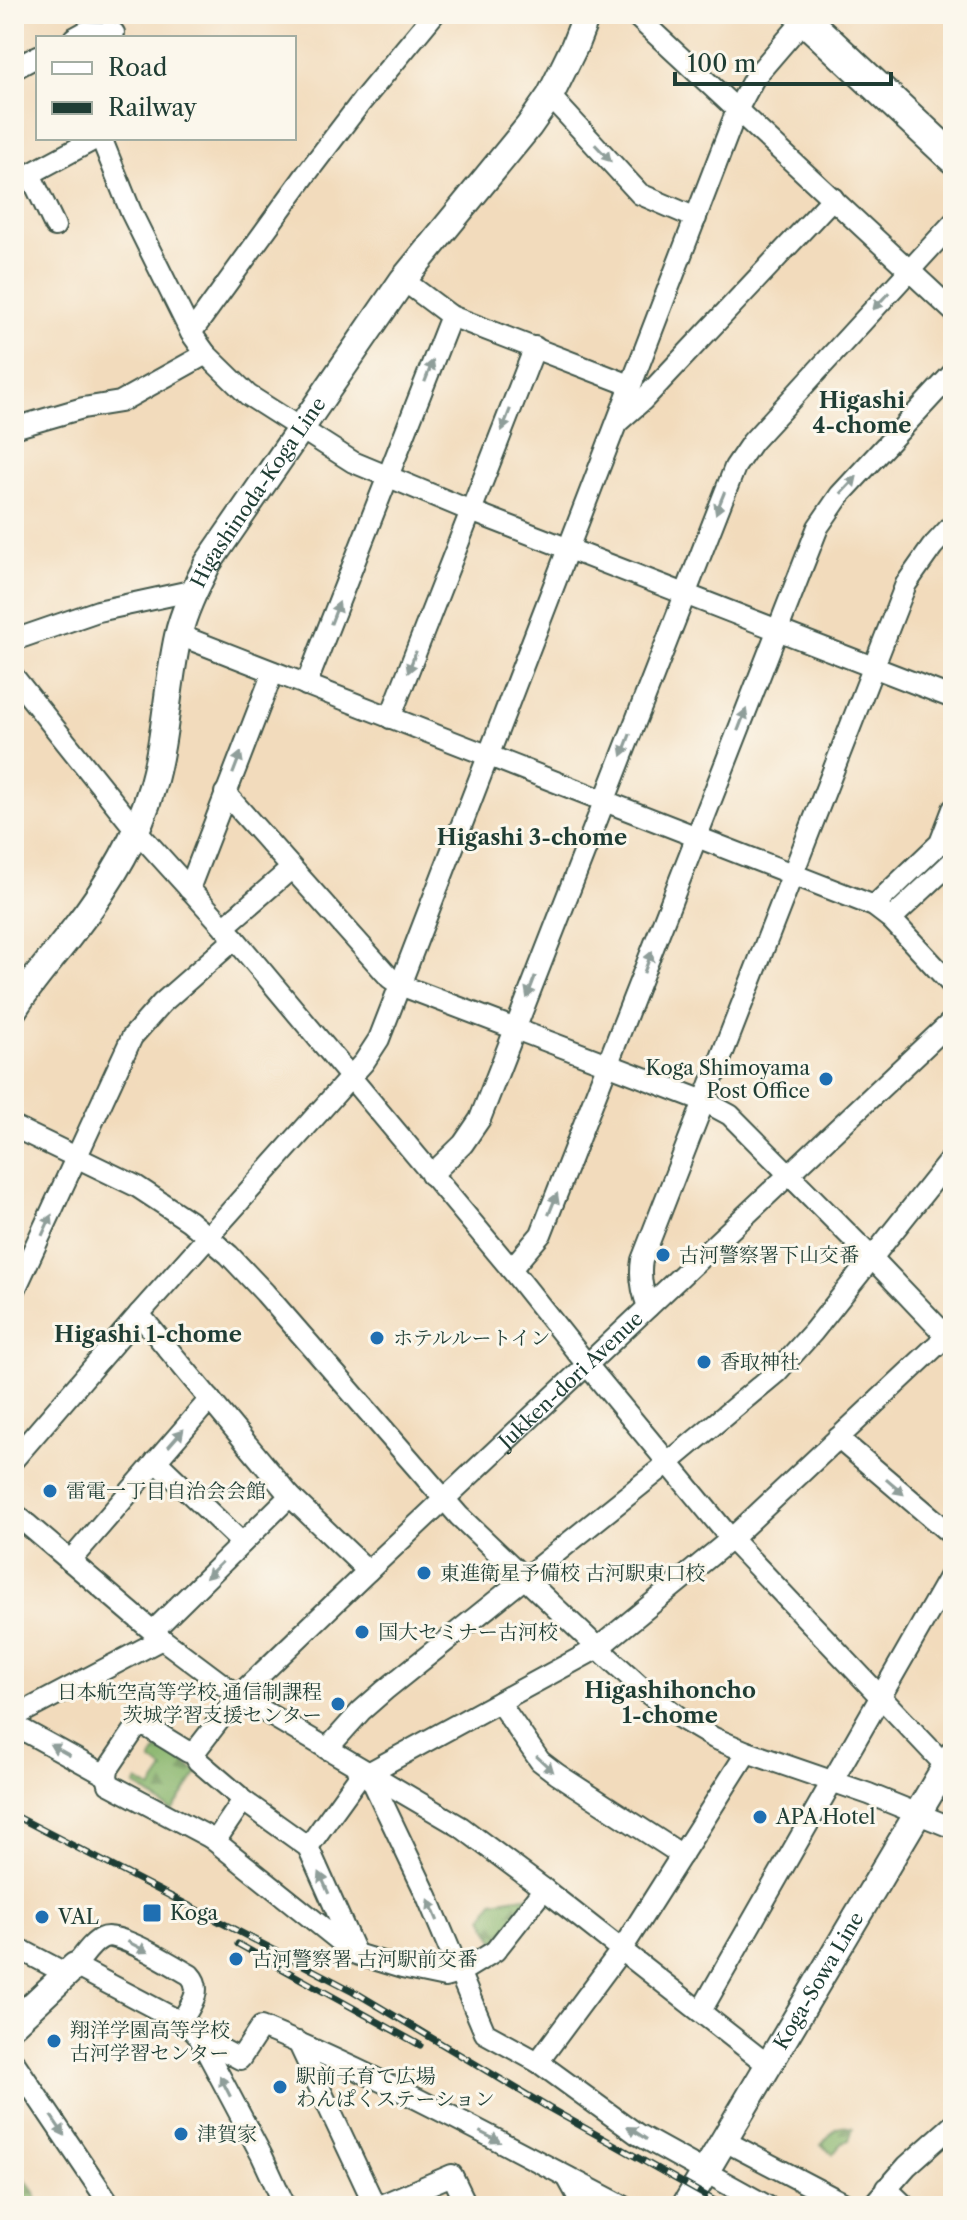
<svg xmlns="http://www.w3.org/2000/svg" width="967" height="2220" font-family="'Libre Caslon Text','Noto Serif JP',serif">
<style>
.forest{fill:url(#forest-firs);stroke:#547950;stroke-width:2}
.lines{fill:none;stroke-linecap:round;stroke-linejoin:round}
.minor-casing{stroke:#3f5548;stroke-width:24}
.major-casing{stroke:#3f5548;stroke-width:30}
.highway-casing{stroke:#3f5548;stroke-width:34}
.minor{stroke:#fff;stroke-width:20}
.major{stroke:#fff;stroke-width:26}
.highway{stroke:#fff;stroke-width:30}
.rail-casing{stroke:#1f3d34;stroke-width:7}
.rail{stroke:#fbf7ec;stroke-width:4;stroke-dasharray:12;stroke-linecap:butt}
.oneway{fill:#8f9e9a}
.poi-dot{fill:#1f6fb2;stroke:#fbf7ec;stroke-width:3}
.labels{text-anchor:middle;stroke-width:6;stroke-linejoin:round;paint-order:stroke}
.street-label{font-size:20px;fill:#1f3d34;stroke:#fbf7ec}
.poi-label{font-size:20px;fill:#1f3d34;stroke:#fbf7ec;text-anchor:start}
.neighbourhood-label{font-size:22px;font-weight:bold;fill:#1f3d34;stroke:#fbf7ec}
</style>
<defs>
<pattern id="forest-firs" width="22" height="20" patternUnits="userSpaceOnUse" patternTransform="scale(2)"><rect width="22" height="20" fill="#88b56c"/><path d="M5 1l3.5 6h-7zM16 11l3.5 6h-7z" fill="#6f945a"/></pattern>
</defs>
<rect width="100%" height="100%" fill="#fbf7ec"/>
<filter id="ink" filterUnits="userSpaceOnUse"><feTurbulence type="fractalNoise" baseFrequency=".0125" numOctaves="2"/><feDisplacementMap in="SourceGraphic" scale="16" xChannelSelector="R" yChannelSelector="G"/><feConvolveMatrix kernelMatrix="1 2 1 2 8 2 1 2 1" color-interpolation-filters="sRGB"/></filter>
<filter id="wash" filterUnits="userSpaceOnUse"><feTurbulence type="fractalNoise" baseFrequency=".006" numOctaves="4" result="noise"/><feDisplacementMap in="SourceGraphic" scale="32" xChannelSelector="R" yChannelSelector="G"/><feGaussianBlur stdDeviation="1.8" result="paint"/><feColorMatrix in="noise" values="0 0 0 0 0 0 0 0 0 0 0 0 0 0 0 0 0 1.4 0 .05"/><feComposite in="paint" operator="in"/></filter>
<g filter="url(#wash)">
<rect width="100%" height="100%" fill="#f2dbbc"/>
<path class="forest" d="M 160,1746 L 198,1773 L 172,1811 L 135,1785 L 138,1781 L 151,1789 L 164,1770 L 151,1760 Z
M 531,1895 L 495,1943 L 483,1917 L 493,1901 Z
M 843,2126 L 853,2128 L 849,2140 L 842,2143 L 833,2154 L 821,2145 L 835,2129 Z
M 23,2177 L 35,2192 L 38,2206 L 14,2206 L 14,2182 Z"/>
</g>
<g filter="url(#ink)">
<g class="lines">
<g class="minor-casing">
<g id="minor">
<path d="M 634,14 L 953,311"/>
<path d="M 74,38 L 85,32 L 114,33"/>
<path d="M 14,69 L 38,56"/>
<path d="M 550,96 L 640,194 L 696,218"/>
<path d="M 103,138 L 104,145 L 131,212 L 191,333 L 206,354 L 248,395 L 353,462 L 471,511 L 953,698"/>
<path d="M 55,226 L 30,174 L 97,138"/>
<path d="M 403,280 L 451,316 L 630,385"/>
<path d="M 191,333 L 307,173 L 362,101 L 434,14"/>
<path d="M 618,422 L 643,400 L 833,198"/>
<path d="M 14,428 L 83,408 L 120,402 L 206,354"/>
<path d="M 179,635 L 874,906 L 891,919 L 953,986"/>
<path d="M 14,640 L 98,611 L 195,590"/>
<path d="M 14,677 L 136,830 L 235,939 L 511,1269 L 588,1366 L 731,1539 L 946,1766"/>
<path d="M 306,685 L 451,316"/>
<path d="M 390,718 L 535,347"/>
<path d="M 225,793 L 390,978 L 400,985 L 704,1101 L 730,1115 L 873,1259 L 953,1343"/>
<path d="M 189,889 L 273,672"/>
<path d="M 874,906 L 940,843 L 953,809"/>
<path d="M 891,919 L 953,861"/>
<path d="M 224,927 L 292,868"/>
<path d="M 14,1127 L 136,1186 L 189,1221 L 229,1255 L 265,1293 L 459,1516 L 598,1648 L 650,1695 L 680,1718 L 714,1738 L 747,1752 L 869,1794 L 953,1828"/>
<path d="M 431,1175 L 463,1144 L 480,1119 L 735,467 L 752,442 L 953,223"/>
<path d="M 511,1269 L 541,1234 L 818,527 L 840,495 L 953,373"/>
<path d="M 14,1292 L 132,1037 L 162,1003 L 235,939"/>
<path d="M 648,1307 C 642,1291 639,1277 642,1260 L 906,584 L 932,547 L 953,524"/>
<path d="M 139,1314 L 290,1496 L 368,1571"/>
<path d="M 838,1438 L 953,1536"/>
<path d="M 14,1459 L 139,1314 L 364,1062 L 379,1039 L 400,985 L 737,110 L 754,78 L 809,14"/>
<path d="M 156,1461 L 242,1543"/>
<path d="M 14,1513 L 162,1639 L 238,1696 L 461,1827 L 544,1889 L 768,2065"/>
<path d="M 70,1561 L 210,1399"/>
<path d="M 153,1631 L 290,1496"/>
<path d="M 499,1702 L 540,1761 L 557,1774 L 682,1855"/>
<path d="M 14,1717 L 162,1639"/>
<path d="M 14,1725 L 107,1776"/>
<path d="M 140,1726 L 149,1728 L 188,1752 L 197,1749 L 195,1756 L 198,1761 L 239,1796 L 241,1803 L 218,1837 L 211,1838 L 109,1784 L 107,1776 L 108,1769 L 133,1732 Z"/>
<path id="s1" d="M 197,1749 L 238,1696 L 368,1571 L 953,1020"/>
<path d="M 327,1749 L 361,1711 L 385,1690 L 668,1463 L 777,1372 L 813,1332 L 953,1156"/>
<path d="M 368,1772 L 427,1896 L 485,2033 L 538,2062 L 637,2134 L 767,2206"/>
<path d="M 241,1799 L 308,1847 L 354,1950"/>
<path d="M 211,1838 L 356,1954 L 402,1968 L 445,1977 L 459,1973 L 495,1951 L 544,1889"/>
<path d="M 308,1847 L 357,1779 L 598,1648 L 731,1539 L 953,1330"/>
<path d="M 14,1946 L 67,1974"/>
<path d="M 701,2011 L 953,1570"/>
<path d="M 181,2022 C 190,2006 204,1990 190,1975 C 174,1966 117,1930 102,1938 C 91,1943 83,1957 75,1966 L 181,2022 L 191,2028 L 199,2037 L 262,2156 L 285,2206"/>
<path d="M 298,2042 L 375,2206"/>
<path d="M 205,2047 L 221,2049 L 240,2059 L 261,2027 C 385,2078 504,2144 623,2206"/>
<path d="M 14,2062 L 111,2206"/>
<path d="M 538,2062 L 622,1949 L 747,1752"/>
<path d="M 723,2140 L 849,2206"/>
<path d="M 567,2177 L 583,2206"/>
<path d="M 886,2188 L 905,2206"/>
<path d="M 379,2206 L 452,2175 L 467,2206"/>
<path d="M 872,2206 L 907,2166 L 953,2125"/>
</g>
</g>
<g class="major-casing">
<g id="major">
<path id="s2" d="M 14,1009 C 31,981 53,958 73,931 C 106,889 137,839 152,787 C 166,738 167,686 178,636 C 184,610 196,587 208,563 L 403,280 L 529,126 L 550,96 L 574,47 L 587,14"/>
<path d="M 14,2023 L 75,1966"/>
<path id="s3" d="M 685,2206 L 953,1754"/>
</g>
</g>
<g class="highway-casing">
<path id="highway" d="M 799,14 L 953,158"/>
</g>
<use href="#minor" class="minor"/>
<use href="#major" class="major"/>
<use href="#highway" class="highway"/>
<g class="rail-casing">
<path id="rail" d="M 14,1815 L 353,1991 L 549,2108 L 724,2206
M 238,1944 L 420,2045"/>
</g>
<use href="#rail" class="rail"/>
</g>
<defs><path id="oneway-solid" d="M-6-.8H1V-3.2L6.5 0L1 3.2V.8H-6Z" transform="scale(2)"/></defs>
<g class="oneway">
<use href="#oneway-solid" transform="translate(603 153) rotate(47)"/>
<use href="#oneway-solid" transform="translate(881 301) rotate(133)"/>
<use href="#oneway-solid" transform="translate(429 371) rotate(-69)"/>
<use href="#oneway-solid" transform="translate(506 420) rotate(111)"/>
<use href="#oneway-solid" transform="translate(849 485) rotate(-47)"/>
<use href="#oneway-solid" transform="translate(720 503) rotate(112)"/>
<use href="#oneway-solid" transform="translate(335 613) rotate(-69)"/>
<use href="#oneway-solid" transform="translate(412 662) rotate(111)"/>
<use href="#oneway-solid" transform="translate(742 720) rotate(-69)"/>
<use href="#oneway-solid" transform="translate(626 745) rotate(111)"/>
<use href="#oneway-solid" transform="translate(237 763) rotate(-69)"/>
<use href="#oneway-solid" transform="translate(648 962) rotate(-69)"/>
<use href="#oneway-solid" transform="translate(531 987) rotate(111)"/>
<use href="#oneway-solid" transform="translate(553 1204) rotate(-68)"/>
<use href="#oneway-solid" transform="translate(47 1225) rotate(-65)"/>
<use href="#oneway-solid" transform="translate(176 1438) rotate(-49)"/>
<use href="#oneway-solid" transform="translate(895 1487) rotate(41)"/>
<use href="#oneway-solid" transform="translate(214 1570) rotate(135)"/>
<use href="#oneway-solid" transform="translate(60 1750) rotate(-151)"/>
<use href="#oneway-solid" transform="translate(545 1764) rotate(43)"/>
<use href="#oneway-solid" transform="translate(324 1883) rotate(-114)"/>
<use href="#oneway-solid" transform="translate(433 1910) rotate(-113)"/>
<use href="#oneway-solid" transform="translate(138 1947) rotate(28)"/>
<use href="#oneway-solid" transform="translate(225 2086) rotate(-117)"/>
<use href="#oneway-solid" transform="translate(58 2126) rotate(56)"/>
<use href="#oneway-solid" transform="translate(637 2133) rotate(-147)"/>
<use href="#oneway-solid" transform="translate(490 2137) rotate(27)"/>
</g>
</g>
<g class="poi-dot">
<circle cx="826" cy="1079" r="8"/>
<circle cx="663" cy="1255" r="8"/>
<circle cx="377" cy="1338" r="8"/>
<circle cx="704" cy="1362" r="8"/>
<circle cx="50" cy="1491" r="8"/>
<circle cx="424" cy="1573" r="8"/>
<circle cx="362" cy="1632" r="8"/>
<circle cx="338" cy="1704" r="8"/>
<circle cx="760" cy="1817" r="8"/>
<rect x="142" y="1903" width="20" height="20" rx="4"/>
<circle cx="42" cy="1917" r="8"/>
<circle cx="236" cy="1959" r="8"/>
<circle cx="54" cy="2041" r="8"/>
<circle cx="280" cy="2087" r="8"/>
<circle cx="181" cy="2134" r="8"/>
</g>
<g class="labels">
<g class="street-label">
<text dy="7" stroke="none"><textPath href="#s2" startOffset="582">Higashinoda-Koga Line</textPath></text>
<text dy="7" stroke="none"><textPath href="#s1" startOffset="526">Jukken-dori Avenue</textPath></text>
<text dy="7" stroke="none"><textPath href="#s3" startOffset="262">Koga-Sowa Line</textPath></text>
</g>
<g class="poi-label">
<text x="810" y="1075" text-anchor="end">Koga Shimoyama<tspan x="810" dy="23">Post Office</tspan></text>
<text x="679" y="1262">古河警察署下山交番</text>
<text x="393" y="1345">ホテルルートイン</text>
<text x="720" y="1369">香取神社</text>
<text x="66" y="1498">雷電一丁目自治会会館</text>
<text x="440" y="1580">東進衛星予備校 古河駅東口校</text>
<text x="378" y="1639">国大セミナー古河校</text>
<text x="322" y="1699" text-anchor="end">日本航空高等学校 通信制課程<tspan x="322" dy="23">茨城学習支援センター</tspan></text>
<text x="776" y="1824">APA Hotel</text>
<text x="170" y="1920">Koga</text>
<text x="58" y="1924">VAL</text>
<text x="252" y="1966">古河警察署 古河駅前交番</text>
<text x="70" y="2037">翔洋学園高等学校<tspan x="70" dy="23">古河学習センター</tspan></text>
<text x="296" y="2083">駅前子育て広場<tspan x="296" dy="23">わんぱくステーション</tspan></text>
<text x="197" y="2141">津賀家</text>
</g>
<g class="neighbourhood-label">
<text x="862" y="408">Higashi<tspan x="862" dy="25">4-chome</tspan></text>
<text x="532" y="845">Higashi 3-chome</text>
<text x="148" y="1342">Higashi 1-chome</text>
<text x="670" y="1698">Higashihoncho<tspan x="670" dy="25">1-chome</tspan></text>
</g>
</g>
<rect width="967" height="2220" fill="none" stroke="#fbf7ec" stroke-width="48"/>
<rect x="36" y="36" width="260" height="104" fill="#fbf7ec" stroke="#a3ada2" stroke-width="2"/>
<rect x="52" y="62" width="40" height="12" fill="#ffffff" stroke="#a3ada2" stroke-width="2"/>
<text x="108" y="76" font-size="24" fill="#1f3d34">Road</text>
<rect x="52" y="102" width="40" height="12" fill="#1f3d34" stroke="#a3ada2" stroke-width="2"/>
<text x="108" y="116" font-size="24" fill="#1f3d34">Railway</text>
<path d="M675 72v12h216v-12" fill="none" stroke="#1f3d34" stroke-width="4"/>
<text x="687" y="72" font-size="24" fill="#1f3d34" stroke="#fbf7ec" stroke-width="6" paint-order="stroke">100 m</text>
</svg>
